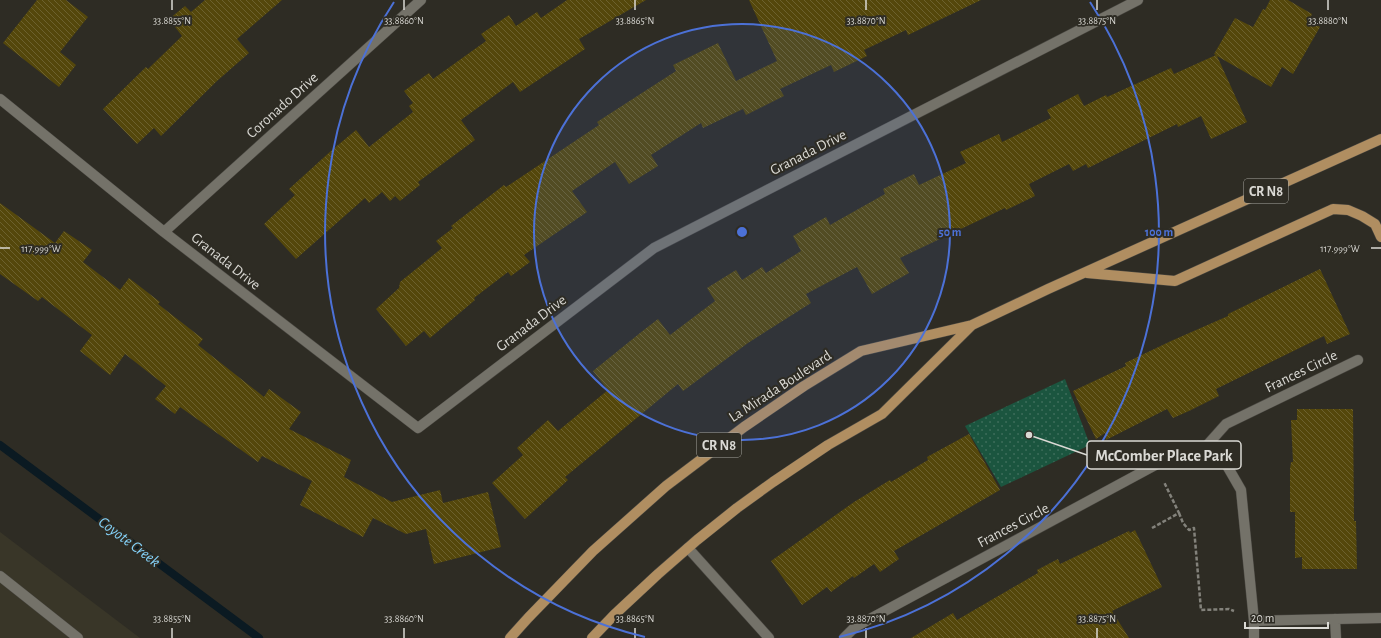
<svg xmlns="http://www.w3.org/2000/svg" width="1381" height="638" font-family="'Alegreya Sans',sans-serif">
<style>
.built{fill:#393628}
.grass{fill:url(#grass-dots)}
.lines{fill:none;stroke-linecap:round;stroke-linejoin:round}
.stream{stroke:#0b1a22;stroke-width:8}
.building{fill:url(#building-back-hatch)}
.minor-casing{stroke:#494741;stroke-width:11}
.major-casing{stroke:#494741;stroke-width:11}
.path{stroke:#83827b;stroke-width:2.5;stroke-dasharray:4 2;stroke-linecap:butt}
.minor{stroke:#747269;stroke-width:10}
.major{stroke:#b08e61;stroke-width:10}
.ticks{fill:none;stroke:#dad9d4;stroke-width:1.5}
.ring{fill:none;stroke:#4c71d7;stroke-width:2}
.labels{text-anchor:middle;stroke-width:4;stroke-linejoin:round;paint-order:stroke}
.shield{fill:#2e2c24;stroke:#a6a59f;stroke-width:1}
.shield-label{font-size:14px;font-weight:bold;fill:#dad9d4}
.street-label{font-size:15px;fill:#dad9d4;stroke:#2e2c24}
.water-label{font-size:16px;font-style:italic;fill:#84d1f8;stroke:#2e2c24}
.ticks-label{font-size:10px;text-anchor:middle;fill:#dad9d4;stroke:#2e2c24;stroke-width:4;stroke-linejoin:round;paint-order:stroke}
.centre{fill:#4c71d7;stroke:#2e2c24;stroke-width:2}
.ring-label{font-size:12px;text-anchor:middle;font-weight:bold;fill:#4c71d7;stroke:#2e2c24;stroke-width:4;stroke-linejoin:round;paint-order:stroke}
.leader{fill:none;stroke:#dad9d4;stroke-width:1.5}
.callout-dot{fill:#dad9d4;stroke:#2e2c24;stroke-width:1.5}
.callout{fill:#2e2c24;stroke:#dad9d4;stroke-width:1.5}
.callout-label{font-size:16px;text-anchor:middle;font-weight:bold;fill:#dad9d4}
</style>
<defs>
<pattern id="grass-dots" width="8" height="8" patternUnits="userSpaceOnUse"><rect width="8" height="8" fill="#1b553f"/><path d="M2 2h.1M6 6h.1" fill="none" stroke="#3c6d5a" stroke-width="1.8" stroke-linecap="round"/></pattern>
<pattern id="building-back-hatch" width="6" height="6" patternUnits="userSpaceOnUse"><rect width="6" height="6" fill="#54470b"/><path d="M-1 5l2 2M0 0l6 6M5-1l2 2" fill="none" stroke="#6c612e"/></pattern>
</defs>
<rect width="100%" height="100%" fill="#2e2c24"/>
<path class="built" d="M 0,532 L 140,638 L 0,638 Z"/>
<path class="grass" d="M 1065,379 L 1090,445 L 1001,487 L 965,426 Z"/>
<g class="lines">
<path class="stream" d="M 0,445 L 259,638"/>
</g>
<path class="building" d="M 37,0 L 66,0 L 88,17 L 60,52 L 76,65 L 59,87 L 3,43 Z
M 205,0 L 282,0 L 237,39 L 249,53 L 217,81 L 161,136 L 154,128 L 137,144 L 103,109 L 146,67 L 148,69 L 182,36 L 169,19 L 185,6 L 191,12 Z
M 567,0 L 646,0 L 579,39 L 585,49 L 520,92 L 513,82 L 461,120 L 475,140 L 418,182 L 420,185 L 400,201 L 395,196 L 390,201 L 382,192 L 369,203 L 365,198 L 296,259 L 264,224 L 295,195 L 289,189 L 332,150 L 356,130 L 369,147 L 413,112 L 409,106 L 413,103 L 404,91 L 429,73 L 433,79 L 486,41 L 481,34 L 509,15 L 516,26 L 537,12 L 541,18 Z
M 749,0 L 981,0 L 908,35 L 906,30 L 864,50 L 867,56 L 834,72 L 831,65 L 780,89 L 784,96 L 746,115 L 743,109 L 703,128 L 701,123 L 651,155 L 658,166 L 629,184 L 615,162 L 572,191 L 587,212 L 524,255 L 530,262 L 511,276 L 508,272 L 474,298 L 475,300 L 430,338 L 424,331 L 406,346 L 376,309 L 399,288 L 400,282 L 442,248 L 436,241 L 453,228 L 451,226 L 504,185 L 506,187 L 599,125 L 597,122 L 676,71 L 673,65 L 718,43 L 736,81 L 777,61 Z
M 1270,0 L 1288,0 L 1312,14 L 1309,21 L 1320,27 L 1293,74 L 1282,67 L 1271,87 L 1217,56 L 1247,122 L 1211,139 L 1201,116 L 1178,127 L 1177,124 L 1088,168 L 1086,164 L 1073,171 L 1069,164 L 1029,184 L 1035,196 L 1006,210 L 1005,208 L 900,258 L 909,273 L 872,294 L 857,267 L 806,294 L 811,303 L 748,343 L 683,391 L 678,384 L 565,477 L 568,480 L 525,519 L 492,483 L 523,455 L 517,448 L 548,420 L 558,431 L 608,390 L 593,371 L 640,333 L 658,319 L 670,335 L 715,301 L 707,288 L 736,270 L 742,280 L 762,267 L 766,273 L 801,251 L 793,236 L 826,217 L 830,225 L 885,194 L 883,189 L 914,174 L 919,185 L 966,163 L 960,152 L 999,134 L 1002,142 L 1051,118 L 1047,110 L 1078,94 L 1084,106 L 1106,95 L 1107,97 L 1171,68 L 1174,74 L 1216,55 L 1214,54 L 1235,18 L 1253,27 L 1263,9 L 1265,10 Z
M 0,203 L 55,243 L 64,231 L 92,250 L 83,262 L 120,290 L 129,278 L 160,302 L 158,304 L 203,339 L 198,345 L 264,397 L 269,389 L 301,412 L 289,429 L 351,460 L 344,477 L 392,502 L 440,490 L 443,503 L 488,492 L 501,547 L 434,564 L 426,529 L 406,534 L 373,518 L 363,537 L 300,505 L 312,481 L 262,456 L 258,462 L 180,407 L 175,414 L 155,399 L 166,386 L 125,354 L 110,375 L 80,351 L 92,335 L 42,297 L 38,301 L 0,274 Z
M 1320,269 L 1350,334 L 1327,344 L 1324,336 L 1216,389 L 1219,396 L 1189,411 L 1173,418 L 1167,409 L 1106,440 L 1105,433 L 1096,439 L 1073,391 L 1126,366 L 1125,363 L 1171,341 L 1228,316 L 1228,314 Z
M 1297,409 L 1353,409 L 1354,521 L 1356,521 L 1357,569 L 1302,569 L 1302,557 L 1295,558 L 1295,512 L 1290,512 L 1290,469 L 1291,462 L 1293,462 L 1291,420 L 1297,420 Z
M 969,434 L 1000,490 L 894,551 L 899,559 L 880,572 L 874,564 L 854,578 L 853,576 L 831,592 L 827,587 L 802,605 L 771,561 L 854,502 L 890,480 L 891,482 L 928,460 L 927,457 Z
M 1135,530 L 1162,587 L 1112,611 L 1129,638 L 911,638 L 953,613 L 957,620 L 1038,573 L 1037,570 L 1058,559 L 1060,564 L 1129,531 L 1130,533 Z"/>
<g class="lines">
<g class="minor-casing">
<path id="minor" d="M 0,99 L 164,232 L 418,428 L 654,248 L 1138,0
M 164,232 L 421,0
M 1201,452 L 1226,424 L 1358,360
M 688,548 L 769,638
M 0,576 L 78,638
M 1335,619 L 1336,638
M 1254,621 L 1381,618
M 844,638 L 855,627 L 1172,456 L 1201,452 L 1226,464 L 1241,490 L 1254,621 L 1254,638"/>
</g>
<g class="major-casing">
<path id="major" d="M 1087,273 L 1175,281 L 1333,209 L 1348,210 L 1362,216 L 1375,224 L 1381,237
M 510,638 L 528,618 L 593,551 L 666,486 L 744,427 L 804,386 L 861,351 L 972,325 L 1048,289 L 1381,139
M 592,638 L 614,615 L 658,574 L 697,540 L 737,508 L 773,482 L 828,445 L 882,414 L 972,325"/>
</g>
<path class="path" d="M 1179,513 L 1183,523 L 1189,530 L 1194,528 L 1201,610 L 1229,609 L 1234,611
M 1152,528 L 1179,513 L 1164,482"/>
<use href="#minor" class="minor"/>
<use href="#major" class="major"/>
</g>
<path class="ticks" d="M 172,0 L 172,10M 404,0 L 404,10M 635,0 L 635,10M 866,0 L 866,10M 1097,0 L 1097,10M 1328,0 L 1328,10M 0,248 L 10,248M 1371,248 L 1381,248M 172,628 L 172,638M 404,628 L 404,638M 635,628 L 635,638M 866,628 L 866,638M 1097,628 L 1097,638"/>
<circle cx="742" cy="232" r="208" fill="#4c71d7" fill-opacity=".12"/>
<g class="ring">
<circle cx="742" cy="232" r="208"/>
<path d="M645 637A417 417 0 0 1 394 2M1090 2A417 417 0 0 1 839 637"/>
</g>
<g class="labels">
<g class="shield">
<rect x="1244" y="179" width="44" height="24" rx="3"/>
<rect x="697" y="433" width="44" height="24" rx="3"/>
</g>
<g class="shield-label">
<text x="1266" y="196">CR N8</text>
<text x="719" y="450">CR N8</text>
</g>
<g class="street-label">
<text transform="translate(282 105) rotate(-42)" y="5">Coronado Drive</text>
<text transform="translate(808 152) rotate(-27)" y="5">Granada Drive</text>
<text transform="translate(226 261) rotate(38)" y="5">Granada Drive</text>
<text transform="translate(531 323) rotate(-37)" y="5">Granada Drive</text>
<text transform="translate(1301 371) rotate(-26)" y="5">Frances Circle</text>
<text transform="translate(780 386) rotate(-33)" y="5">La Mirada Boulevard</text>
<text transform="translate(1013 525) rotate(-28)" y="5">Frances Circle</text>
</g>
<g class="water-label">
<text transform="translate(130 541) rotate(37)" y="6">Coyote Creek</text>
</g>
</g>
<g class="ticks-label">
<text x="172" y="24">33.8855°N</text>
<text x="404" y="24">33.8860°N</text>
<text x="635" y="24">33.8865°N</text>
<text x="866" y="24">33.8870°N</text>
<text x="1097" y="24">33.8875°N</text>
<text x="1328" y="24">33.8880°N</text>
<text x="1340" y="252">117.999°W</text>
<text x="41" y="252">117.999°W</text>
<text x="172" y="622">33.8855°N</text>
<text x="404" y="622">33.8860°N</text>
<text x="635" y="622">33.8865°N</text>
<text x="866" y="622">33.8870°N</text>
<text x="1097" y="622">33.8875°N</text>
</g>
<circle cx="742" cy="232" r="6" class="centre"/>
<g class="ring-label">
<text x="950" y="236">50 m</text>
<text x="1159" y="236">100 m</text>
</g>
<path class="leader" d="M1029 435L1087 455"/>
<circle class="callout-dot" cx="1029" cy="435" r="4"/>
<rect class="callout" x="1087" y="441" width="154" height="28" rx="4"/>
<g class="callout-label">
<text x="1164" y="461">McComber Place Park</text>
</g>
<path d="M1245 622v6h83v-6" fill="none" stroke="#dad9d4" stroke-width="2"/>
<text x="1251" y="622" font-size="12" fill="#dad9d4" stroke="#2e2c24" stroke-width="3" paint-order="stroke">20 m</text>
</svg>
